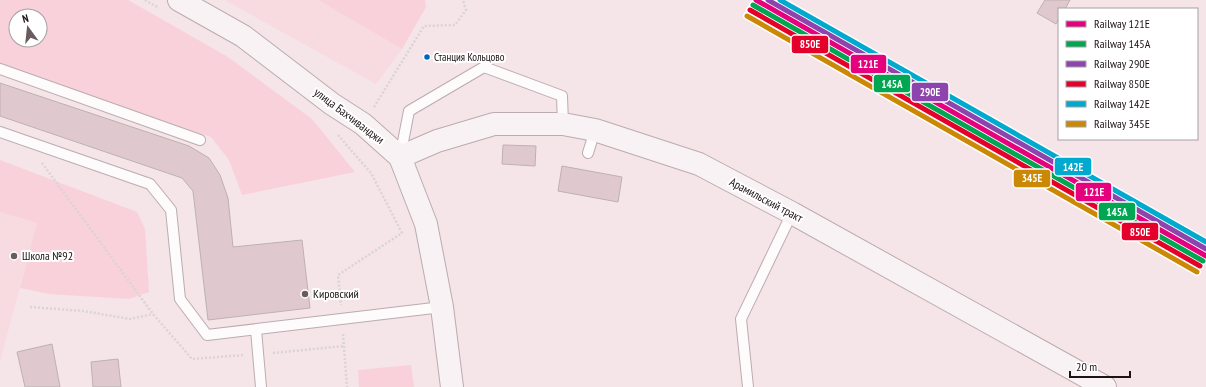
<svg xmlns="http://www.w3.org/2000/svg" width="1206" height="387" font-family="'PT Sans Narrow',sans-serif">
<style>
.built{fill:#f8dae1}
.green{fill:#f9d1da;fill-rule:evenodd}
.building{fill:#e0c9ce;stroke:#bdb0b3}
.lines{fill:none;stroke-linecap:round;stroke-linejoin:round}
.lane-casing{stroke:#baacaf;stroke-width:12}
.secondary-casing{stroke:#baacaf;stroke-width:24}
.path{stroke:#dad4d5;stroke-width:2.5;stroke-dasharray:2 2;stroke-linecap:butt}
.lane{stroke:#fefbfc;stroke-width:10}
.secondary{stroke:#f9f2f5;stroke-width:22}
.rail-1-casing{stroke:#fff;stroke-width:8}
.rail-2-casing{stroke:#fff;stroke-width:8}
.rail-3-casing{stroke:#fff;stroke-width:8}
.rail-4-casing{stroke:#fff;stroke-width:8}
.rail-5-casing{stroke:#fff;stroke-width:8}
.rail-6-casing{stroke:#fff;stroke-width:8}
.rail-1{stroke:#e5007d;stroke-width:5}
.rail-2{stroke:#00a651;stroke-width:5}
.rail-3{stroke:#8e44ad;stroke-width:5}
.rail-4{stroke:#e4002b;stroke-width:5}
.rail-5{stroke:#00a9ce;stroke-width:5}
.rail-6{stroke:#cb8804;stroke-width:5}
.bus-dot{fill:#0065bd;stroke:#fff;stroke-width:1.5}
.poi-dot{fill:#695c5f;stroke:#fff;stroke-width:1.5}
.labels{text-anchor:middle;stroke-width:4;stroke-linejoin:round;paint-order:stroke}
.bus-label{font-size:11px;fill:#1d1215;stroke:#fff;text-anchor:start}
.street-label{font-size:12px;fill:#1d1215;stroke:#fff}
.poi-label{font-size:12px;fill:#1d1215;stroke:#fff;text-anchor:start}
.line-badge{stroke:#fff;stroke-width:1.5}
.badge-label{font-size:11px;text-anchor:middle;font-weight:bold;fill:#fff}
</style>
<rect width="100%" height="100%" fill="#f5e4e8"/>
<path class="built" d="M 225,0 L 318,0 L 402,49 L 376,84 Z
M 0,212 L 37,223 L 0,361 Z"/>
<path class="green" d="M 0,0 L 128,0 L 228,57 L 312,119 L 355,172 L 242,195 L 229,160 L 211,137 L 0,67 ZM 16,16 L 40,16 L 40,40 L 16,40 Z
M 318,0 L 425,0 L 426,7 L 402,49 Z
M 0,160 L 137,212 L 145,229 L 149,292 L 129,299 L 49,294 L 20,288 L 37,223 L 0,212 Z
M 411,365 L 414,387 L 359,387 L 358,370 Z"/>
<path class="building" d="M 1045,0 L 1070,0 L 1065,9 L 1059,9 L 1059,18 L 1056,24 L 1037,13 Z
M 0,83 L 189,146 L 209,158 L 220,175 L 228,198 L 233,247 L 302,240 L 310,308 L 208,320 L 193,191 L 182,178 L 0,116 Z
M 503,145 L 536,146 L 535,166 L 502,164 Z
M 562,166 L 622,177 L 618,202 L 558,191 Z
M 52,344 L 60,387 L 25,387 L 17,352 Z
M 118,359 L 121,387 L 93,387 L 91,362 Z"/>
<g class="lines">
<g class="lane-casing">
<path id="lane" d="M 0,69 L 200,140
M 0,132 L 150,184 L 171,210 L 180,299 L 207,335 L 442,307
M 588,153 L 595,130
M 400,157 L 409,111 L 484,67 L 562,96 L 563,124
M 256,330 L 261,387
M 748,387 L 741,319 L 792,213"/>
</g>
<g class="secondary-casing">
<path id="secondary" d="M 179,0 L 243,36 L 332,104 L 363,124 L 400,157 L 426,224 L 442,307 L 452,387
M 400,157 L 437,141 L 494,124 L 563,124 L 595,130 L 699,164 L 792,213 L 1105,387"/>
</g>
<path class="path" d="M 145,0 L 159,8
M 374,107 L 424,26 L 455,25 L 466,10 L 463,0
M 338,135 L 371,173 L 402,233 L 338,275 L 341,305
M 42,163 L 153,314 L 192,359 L 244,355
M 30,307 L 83,311 L 130,319 L 153,314
M 343,334 L 347,387
M 273,353 L 344,346"/>
<use href="#lane" class="lane"/>
<use href="#secondary" class="secondary"/>
<g class="rail-1-casing">
<path id="rail-1" d="M 756,0 L 1206,256"/>
</g>
<g class="rail-2-casing">
<path id="rail-2" d="M 753,5 L 1203,261"/>
</g>
<g class="rail-3-casing">
<path id="rail-3" d="M 768,0 L 1206,249"/>
</g>
<g class="rail-4-casing">
<path id="rail-4" d="M 750,10 L 1200,266"/>
</g>
<g class="rail-5-casing">
<path id="rail-5" d="M 780,0 L 1206,242"/>
</g>
<g class="rail-6-casing">
<path id="rail-6" d="M 747,16 L 1197,272"/>
</g>
<use href="#rail-1" class="rail-1"/>
<use href="#rail-2" class="rail-2"/>
<use href="#rail-3" class="rail-3"/>
<use href="#rail-4" class="rail-4"/>
<use href="#rail-5" class="rail-5"/>
<use href="#rail-6" class="rail-6"/>
</g>
<circle class="bus-dot" cx="427" cy="57" r="3.5"/>
<g class="poi-dot">
<circle cx="14" cy="256" r="4"/>
<circle cx="305" cy="294" r="4"/>
</g>
<g class="labels">
<g class="bus-label">
<text x="434" y="61">Станция Кольцово</text>
</g>
<g class="street-label">
<text transform="translate(349 116) rotate(37)" y="4">улица Бахчиванджи</text>
<text transform="translate(766 200) rotate(28)" y="4">Арамильский тракт</text>
</g>
<g class="poi-label">
<text x="22" y="260">Школа №92</text>
<text x="313" y="298">Кировский</text>
</g>
</g>
<g class="line-badge">
<rect x="791" y="35" width="38" height="19" rx="4" fill="#e4002b"/>
<rect x="850" y="54" width="37" height="20" rx="4" fill="#e5007d"/>
<rect x="873" y="74" width="38" height="19" rx="4" fill="#00a651"/>
<rect x="911" y="82" width="38" height="20" rx="4" fill="#8e44ad"/>
<rect x="1054" y="157" width="38" height="19" rx="4" fill="#00a9ce"/>
<rect x="1013" y="169" width="38" height="19" rx="4" fill="#cb8804"/>
<rect x="1075" y="182" width="37" height="20" rx="4" fill="#e5007d"/>
<rect x="1098" y="202" width="38" height="19" rx="4" fill="#00a651"/>
<rect x="1121" y="222" width="38" height="19" rx="4" fill="#e4002b"/>
</g>
<g class="badge-label">
<text x="810" y="48">850Е</text>
<text x="868" y="68">121Е</text>
<text x="892" y="88">145А</text>
<text x="930" y="96">290Е</text>
<text x="1073" y="171">142Е</text>
<text x="1032" y="182">345Е</text>
<text x="1094" y="196">121Е</text>
<text x="1117" y="216">145А</text>
<text x="1140" y="236">850Е</text>
</g>
<rect x="1058" y="8" width="140" height="132" fill="#ffffff" stroke="#a5a0a1"/>
<rect x="1066" y="21" width="20" height="6" fill="#e5007d" stroke="#a5a0a1"/>
<text x="1094" y="28" font-size="12" fill="#1d1215">Railway 121Е</text>
<rect x="1066" y="41" width="20" height="6" fill="#00a651" stroke="#a5a0a1"/>
<text x="1094" y="48" font-size="12" fill="#1d1215">Railway 145А</text>
<rect x="1066" y="61" width="20" height="6" fill="#8e44ad" stroke="#a5a0a1"/>
<text x="1094" y="68" font-size="12" fill="#1d1215">Railway 290Е</text>
<rect x="1066" y="81" width="20" height="6" fill="#e4002b" stroke="#a5a0a1"/>
<text x="1094" y="88" font-size="12" fill="#1d1215">Railway 850Е</text>
<rect x="1066" y="101" width="20" height="6" fill="#00a9ce" stroke="#a5a0a1"/>
<text x="1094" y="108" font-size="12" fill="#1d1215">Railway 142Е</text>
<rect x="1066" y="121" width="20" height="6" fill="#cb8804" stroke="#a5a0a1"/>
<text x="1094" y="128" font-size="12" fill="#1d1215">Railway 345Е</text>
<g transform="translate(28 28) rotate(345)"><circle r="19" fill="#ffffff" stroke="#a5a0a1"/>
<path d="M0-3L7 15L0 10L-7 15Z" fill="#695c5f"/>
<text y="-6" font-size="11" font-weight="bold" text-anchor="middle" fill="#1d1215">N</text>
</g>
<path d="M1070 371v6h60v-6" fill="none" stroke="#1d1215" stroke-width="2"/>
<text x="1076" y="371" font-size="12" fill="#1d1215" stroke="#ffffff" stroke-width="3" paint-order="stroke">20 m</text>
</svg>
